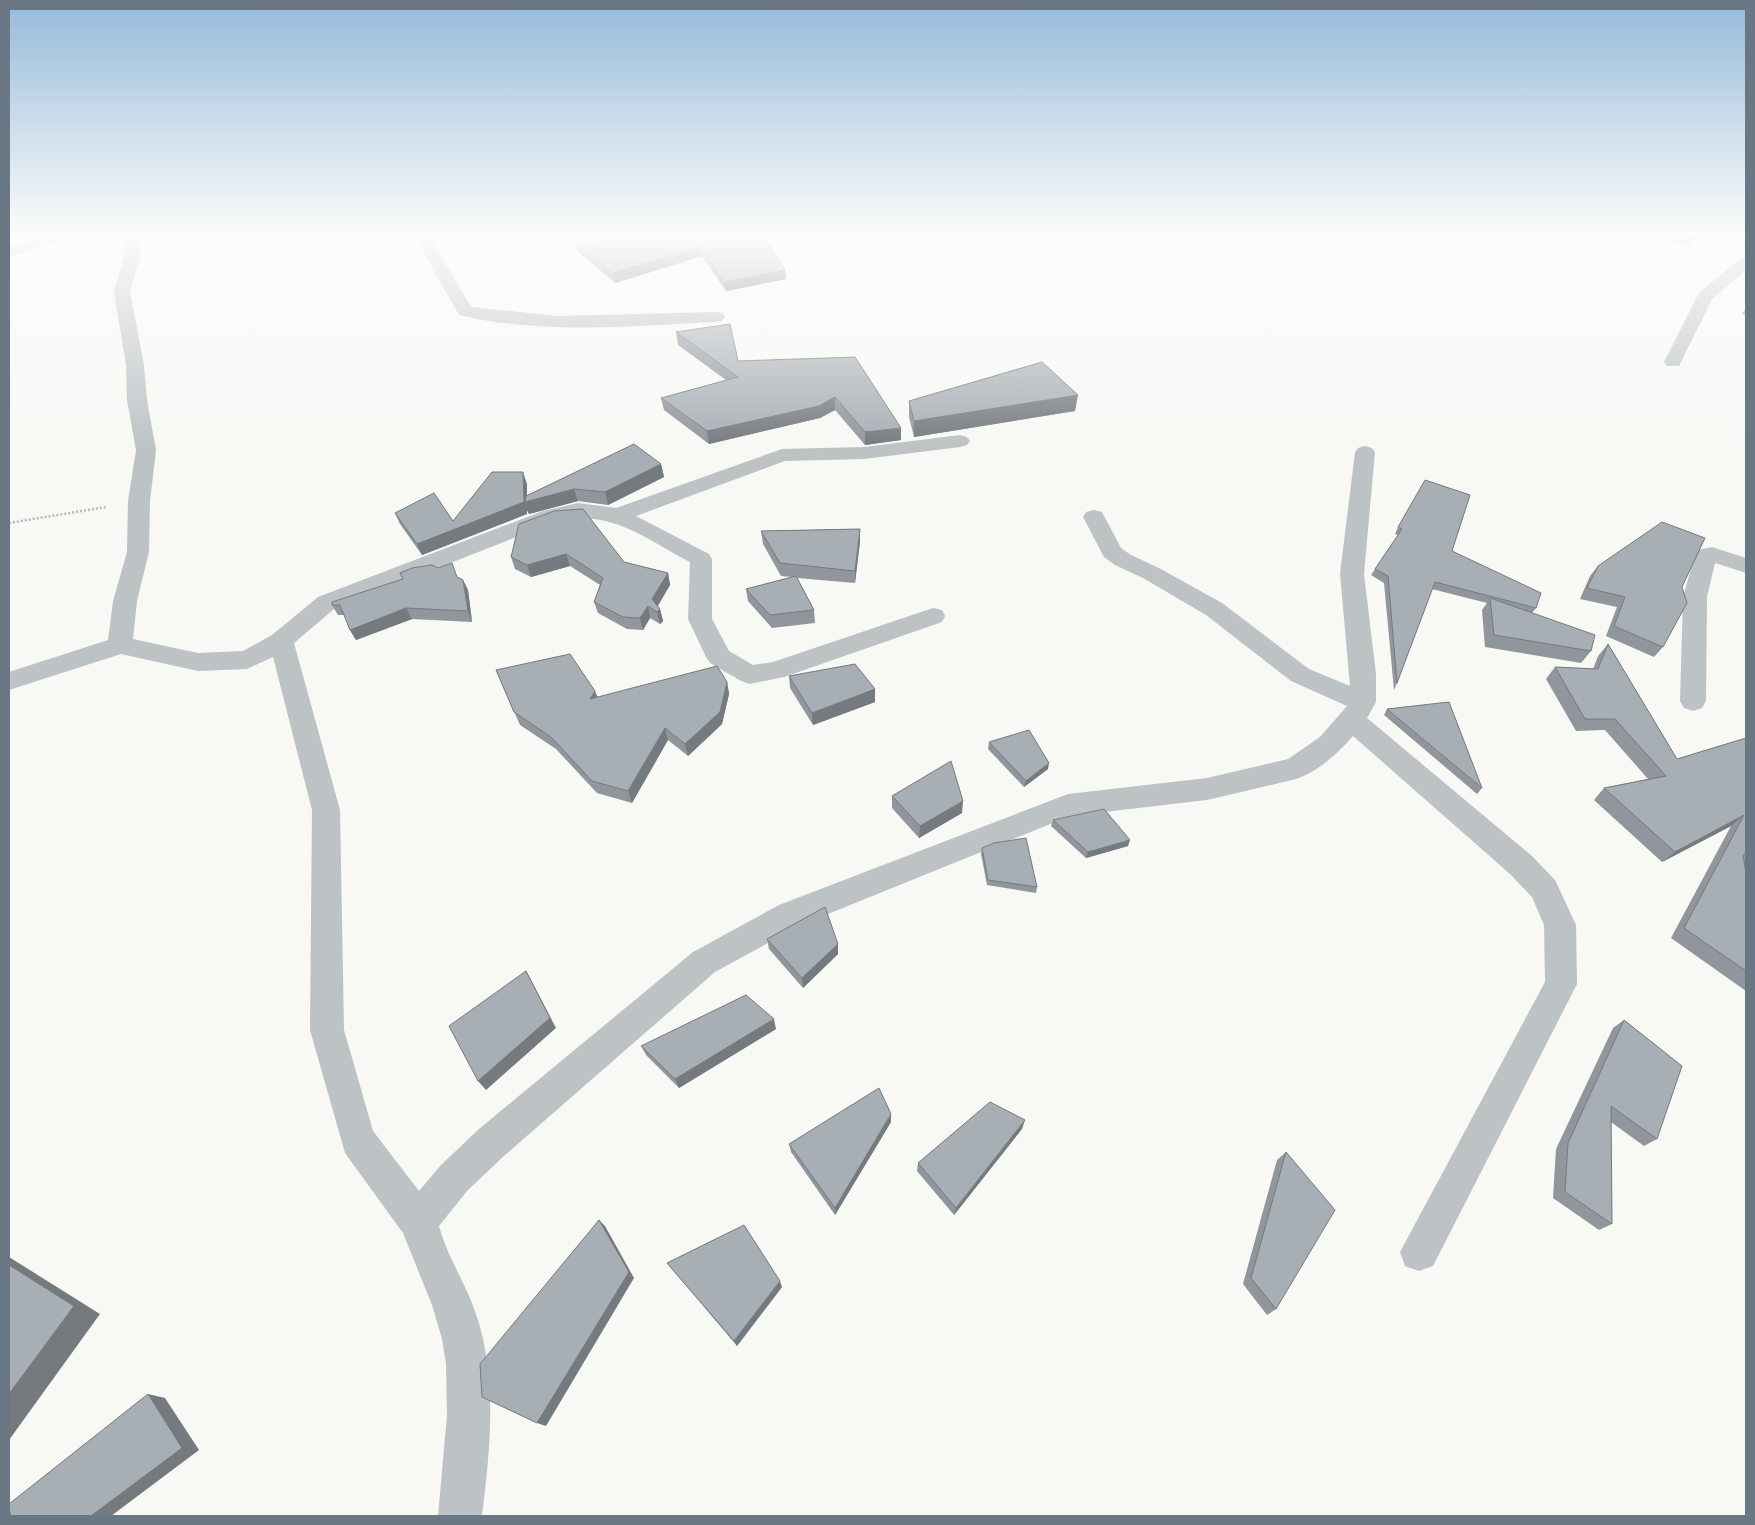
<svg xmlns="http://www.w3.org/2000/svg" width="1755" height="1525" font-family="'Source Sans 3',sans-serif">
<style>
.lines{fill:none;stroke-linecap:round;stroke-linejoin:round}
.path{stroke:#b8bbbe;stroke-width:2.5;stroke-dasharray:2 2;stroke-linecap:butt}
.minor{fill:#bdc2c5;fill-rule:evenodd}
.wall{fill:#90969b}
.shaded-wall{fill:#757a7e}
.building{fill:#a7aeb4;stroke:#757a7e}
</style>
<rect width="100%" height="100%" fill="#f8f8f5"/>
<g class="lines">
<path class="path" d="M 9,523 L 106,507"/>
<path class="minor" d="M 44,236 L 68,236 L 66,239 L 9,257 L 9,247 Z
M 123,236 L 139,236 L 140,257 L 130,292 L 144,365 L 147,400 L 156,450 L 150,501 L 149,552 L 137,601 L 133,639 L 198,653 L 243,651 L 272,635 L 318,597 L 543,511 L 578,503 L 616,508 L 782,449 L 864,447 L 960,435 L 967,437 L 970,441 L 967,445 L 960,447 L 864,459 L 785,461 L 636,516 L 709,554 L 712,559 L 712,619 L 729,651 L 753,665 L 773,662 L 933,608 L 942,610 L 945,616 L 942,622 L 784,677 L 750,684 L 741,681 L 710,663 L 706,657 L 688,619 L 690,562 C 644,538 611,509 557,521 L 334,609 L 294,643 L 340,810 L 344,1030 L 373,1131 L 419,1191 L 441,1165 L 479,1129 L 693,952 L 779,905 L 1068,794 L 1207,778 L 1288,759 L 1320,737 L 1347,706 L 1291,681 L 1206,615 L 1143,578 L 1115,565 L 1104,557 L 1083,517 L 1086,512 L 1094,510 L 1102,512 L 1121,548 L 1131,555 L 1159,568 L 1222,603 L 1309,669 L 1350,686 L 1340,574 L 1355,452 L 1358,448 L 1365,446 L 1372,448 L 1375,452 L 1364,574 L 1376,674 L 1376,702 L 1367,718 L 1532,856 L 1555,880 L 1576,925 L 1577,984 L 1433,1266 L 1419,1271 L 1405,1266 L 1400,1252 L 1545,982 L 1544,925 L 1532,897 L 1510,874 L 1353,736 C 1338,753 1318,772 1296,779 L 1207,800 L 1070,816 L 801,925 L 715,972 L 505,1155 L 467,1191 L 439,1226 C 447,1256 466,1284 476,1314 C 498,1379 490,1450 482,1516 L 438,1516 L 447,1415 L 446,1364 L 442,1339 L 432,1305 L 403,1233 L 345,1153 L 310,1030 L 312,810 L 273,657 L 247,669 L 198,671 L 121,654 L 9,690 L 9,672 L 108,640 L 113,601 L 127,552 L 128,501 L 136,450 L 127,400 L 126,365 L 114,292 L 124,257 Z
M 414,236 L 429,236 L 471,307 L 558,316 L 716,312 L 722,313 L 725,317 L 722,321 L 716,322 C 631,326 542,335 459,315 Z
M 1731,236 L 1746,236 L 1746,244 L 1733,239 Z
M 1746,257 L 1746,270 L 1712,299 L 1679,366 L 1667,366 L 1664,362 L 1699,293 L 1740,259 Z
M 1712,547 L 1746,558 L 1746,573 L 1715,563 L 1707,597 L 1706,701 L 1702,708 L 1693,711 L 1684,708 L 1680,701 L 1683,597 L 1695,555 L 1698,550 Z"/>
</g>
<path class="wall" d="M 763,236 L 786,279 L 726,291 L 702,256 L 615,283 L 578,252 L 576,243 Z
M 1649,236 L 1695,236 L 1695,237 L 1689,246 Z
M 1746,308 L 1746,316 L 1742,314 Z
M 676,332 L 738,361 L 855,357 L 901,440 L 865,445 L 835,410 L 820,418 L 709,444 L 664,410 L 661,398 L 726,380 L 678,345 Z
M 909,401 L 1075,411 L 914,437 L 909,417 Z
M 661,464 L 664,477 L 608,505 L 578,501 L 529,514 L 527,510 L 527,514 L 422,555 L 400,524 L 395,513 L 453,521 L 527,484 L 527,496 Z
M 583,509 L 624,562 L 668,573 L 670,585 L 658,606 L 660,609 L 663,621 L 660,624 L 650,618 L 643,630 L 627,629 L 598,613 L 594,602 L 600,585 L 570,566 L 531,577 L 515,569 L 511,557 Z
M 1398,527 L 1452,551 L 1536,608 L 1532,613 L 1591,651 L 1581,663 L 1485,647 L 1482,610 L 1487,603 L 1432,589 L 1397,683 L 1394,690 L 1384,583 L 1371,575 L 1375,569 L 1398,535 L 1395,534 Z
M 860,529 L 860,541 L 855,583 L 797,578 L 814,610 L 815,623 L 772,628 L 748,601 L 746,589 L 792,577 L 781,576 L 763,544 L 761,531 Z
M 1598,566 L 1682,587 L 1663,647 L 1654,657 L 1606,636 L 1617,607 L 1580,599 L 1590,576 Z
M 458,577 L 463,580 L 468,590 L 472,622 L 412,619 L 356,640 L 350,630 L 344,615 L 338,615 L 332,605 L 403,579 Z
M 1608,644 L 1677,759 L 1746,738 L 1746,991 L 1671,938 L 1731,826 L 1662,862 L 1594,800 L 1604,788 L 1648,779 L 1605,730 L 1576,731 L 1546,679 L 1555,667 L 1593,669 L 1598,656 Z
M 496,670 L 598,697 L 727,682 L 729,694 L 722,724 L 688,756 L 668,740 L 632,803 L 597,793 L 556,749 L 520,725 Z
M 789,676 L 875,689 L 875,702 L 813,725 L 790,688 Z
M 1387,709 L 1482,788 L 1477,794 L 1384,715 Z
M 989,742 L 1048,769 L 1024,787 L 988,749 Z
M 892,796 L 962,813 L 919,838 L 892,808 Z
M 1053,820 L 1128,846 L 1086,858 L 1051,826 Z
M 982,848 L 1037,887 L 1036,893 L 987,885 L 981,854 Z
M 767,939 L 838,944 L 838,954 L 803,988 L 769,949 Z
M 1624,1020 L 1657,1139 L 1644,1146 L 1611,1122 L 1612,1224 L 1599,1230 L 1553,1198 L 1556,1149 L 1613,1028 Z
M 776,1029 L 679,1088 L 646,1055 L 641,1046 Z
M 891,1122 L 835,1215 L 791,1152 L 789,1144 Z
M 1022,1129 L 954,1215 L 917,1171 L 918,1163 Z
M 1286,1152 L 1276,1309 L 1267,1315 L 1243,1284 L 1277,1160 Z
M 667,1263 L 782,1287 L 737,1346 Z"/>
<path class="shaded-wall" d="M 700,247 L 702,256 L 615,283 L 613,273 Z
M 785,270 L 786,279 L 726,291 L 724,282 Z
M 1078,395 L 1075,411 L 914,437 L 914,421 Z
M 835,397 L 835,410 L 820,418 L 709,444 L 707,431 Z
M 901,428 L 901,440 L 865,445 L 865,432 Z
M 661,464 L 664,477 L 608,505 L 605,492 Z
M 523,472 L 527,484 L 527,501 L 574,489 L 578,501 L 529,514 L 527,510 L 527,514 L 422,555 L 417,544 L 524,502 Z
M 860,529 L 860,541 L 855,583 L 855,571 Z
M 566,554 L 570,566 L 531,577 L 527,565 Z
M 668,573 L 670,585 L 655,610 L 652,599 Z
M 463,580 L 468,590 L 472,622 L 468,611 Z
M 648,606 L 650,618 L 643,630 L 640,618 Z
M 406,608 L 412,619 L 356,640 L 350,630 Z
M 660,609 L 663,621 L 660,624 L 657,612 Z
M 727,682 L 729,694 L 722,724 L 688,756 L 685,744 Z
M 875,689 L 875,702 L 813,725 L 812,713 Z
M 595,691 L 600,703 L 590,699 Z
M 665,728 L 668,740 L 632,803 L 628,791 Z
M 1049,763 L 1048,769 L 1024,787 L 1026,781 Z
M 963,801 L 962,813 L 919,838 L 920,826 Z
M 1744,815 L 1731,826 L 1662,862 L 1675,852 Z
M 1130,840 L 1128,846 L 1086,858 L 1088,852 Z
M 838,944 L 838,954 L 803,988 L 802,978 Z
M 526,971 L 532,982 L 556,1028 L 486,1090 L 478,1081 Z
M 774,1019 L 776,1029 L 679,1088 L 675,1079 Z
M 891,1114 L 891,1122 L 835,1215 L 835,1208 Z
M 1025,1120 L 1022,1129 L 954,1215 L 956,1208 Z
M 599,1220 L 605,1226 L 634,1278 L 546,1426 L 537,1423 Z
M 9,1257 L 100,1314 L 9,1440 Z
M 780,1281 L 782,1287 L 737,1346 L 734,1341 Z
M 148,1394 L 165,1398 L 199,1450 L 111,1516 L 91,1516 Z"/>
<path class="building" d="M 611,236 L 763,236 L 785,270 L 724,282 L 700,247 L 613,273 L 576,243 L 600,242 L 599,239 Z
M 730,324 L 738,361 L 855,357 L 901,428 L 865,432 L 835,397 L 819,406 L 707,431 L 661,398 L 738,377 L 676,332 Z
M 1042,362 L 1078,395 L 914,421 L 909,401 Z
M 634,444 L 661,464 L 605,492 L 574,489 L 525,502 L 526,496 Z
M 492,472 L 523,472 L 524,502 L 417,544 L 395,513 L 434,493 L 453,521 Z
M 1425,480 L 1470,495 L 1452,551 L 1541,593 L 1536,608 L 1435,582 L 1397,683 L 1388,576 L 1375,569 L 1402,529 L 1398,527 Z
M 583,509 L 624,562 L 668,573 L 652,599 L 660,609 L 657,612 L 648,606 L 640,618 L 623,617 L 594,602 L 603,578 L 566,554 L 527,565 L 511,557 L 519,524 L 554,511 Z
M 1662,522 L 1705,538 L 1682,587 L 1687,603 L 1663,647 L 1614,626 L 1625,597 L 1587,588 L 1598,566 Z
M 860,529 L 855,571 L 780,563 L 761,531 Z
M 452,563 L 457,577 L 463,580 L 468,611 L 406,608 L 350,630 L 340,605 L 332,605 L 332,602 L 403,579 L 400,573 L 412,568 L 432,565 L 438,568 Z
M 796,576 L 814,610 L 770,615 L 746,589 Z
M 1490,598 L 1595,635 L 1591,651 L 1494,635 Z
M 1608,644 L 1677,759 L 1746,738 L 1746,853 L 1745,853 L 1743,856 L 1746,873 L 1746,971 L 1684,928 L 1744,815 L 1675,852 L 1604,788 L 1666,776 L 1615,719 L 1585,719 L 1555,667 L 1598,669 Z
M 570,654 L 595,691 L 590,699 L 717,666 L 727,682 L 720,712 L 685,744 L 665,728 L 628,791 L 592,781 L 551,737 L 514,712 L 496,670 Z
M 855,664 L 875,689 L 812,713 L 789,676 Z
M 1449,702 L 1482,788 L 1387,709 Z
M 1029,730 L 1049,763 L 1026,781 L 989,742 Z
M 951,761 L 963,801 L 920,826 L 892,796 Z
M 1104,809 L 1130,840 L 1088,852 L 1053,820 Z
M 1026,838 L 1037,887 L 988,880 L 982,848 L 994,843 Z
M 825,907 L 838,944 L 802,978 L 767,939 Z
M 526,971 L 550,1018 L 478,1081 L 449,1026 Z
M 746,995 L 774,1019 L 675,1079 L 641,1046 Z
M 1624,1020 L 1682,1066 L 1657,1139 L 1611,1106 L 1612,1224 L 1565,1192 L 1568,1143 Z
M 879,1088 L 891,1114 L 835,1208 L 789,1144 Z
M 990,1102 L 1025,1120 L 956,1208 L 918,1163 Z
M 1286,1152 L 1335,1210 L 1276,1309 L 1251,1278 Z
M 599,1220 L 629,1272 L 537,1423 L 482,1397 L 480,1364 Z
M 744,1225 L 780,1281 L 734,1341 L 667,1263 Z
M 9,1265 L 74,1306 L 9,1394 Z
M 148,1394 L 182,1448 L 91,1516 L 11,1516 L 9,1509 L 9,1504 Z"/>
<linearGradient id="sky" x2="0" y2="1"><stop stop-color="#95bada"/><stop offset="0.52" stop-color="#fcfcfa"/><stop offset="1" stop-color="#fcfcfa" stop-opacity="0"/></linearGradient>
<rect width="1755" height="450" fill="url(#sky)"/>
<rect width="1755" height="1525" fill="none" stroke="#697884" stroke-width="20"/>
</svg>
